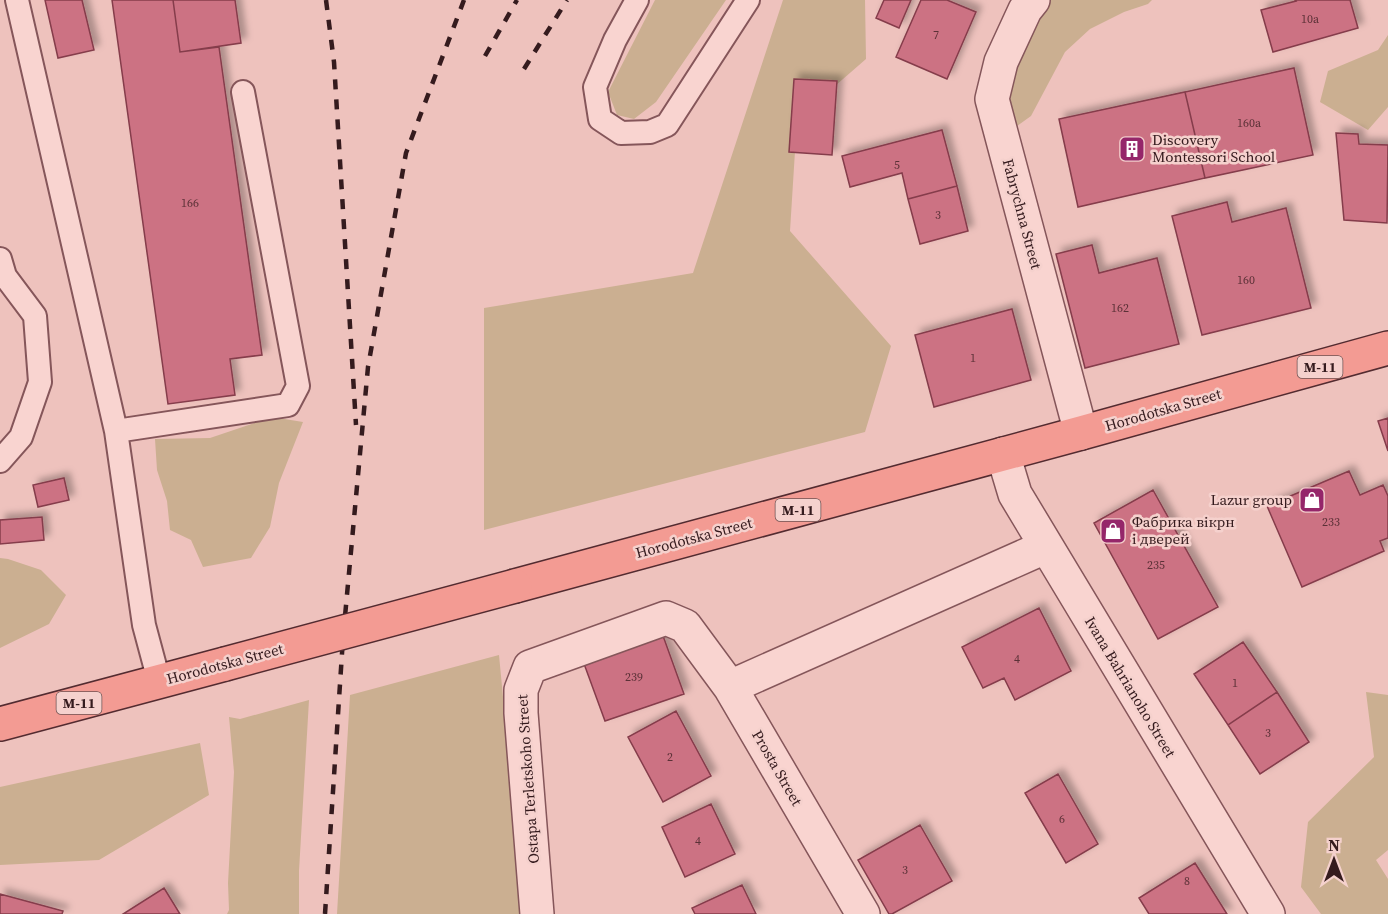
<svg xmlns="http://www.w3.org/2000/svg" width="1388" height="914" font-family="'Source Serif 4',serif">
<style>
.green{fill:#cbaf91}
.building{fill:#cc7283;stroke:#853c4b;stroke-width:1.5;filter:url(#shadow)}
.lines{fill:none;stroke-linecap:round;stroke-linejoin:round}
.service-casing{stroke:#85565a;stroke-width:26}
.minor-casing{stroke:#85565a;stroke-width:36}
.primary-casing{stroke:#532b30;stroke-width:36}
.service{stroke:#f9d4d0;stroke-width:22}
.minor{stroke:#f9d4d0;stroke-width:33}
.primary{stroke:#f39b93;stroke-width:33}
.rail{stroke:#351b1e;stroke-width:4.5;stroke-dasharray:10 10;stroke-linecap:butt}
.primary-bridge-casing{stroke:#532b30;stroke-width:36;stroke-linecap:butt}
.primary-bridge{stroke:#f39b93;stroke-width:33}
.labels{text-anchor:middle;stroke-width:5;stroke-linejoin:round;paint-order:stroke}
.number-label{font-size:12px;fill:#5b3137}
.shield{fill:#f5d1cd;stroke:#6f5252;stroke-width:1.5}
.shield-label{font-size:14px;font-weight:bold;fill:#351b1e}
.poi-label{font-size:15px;fill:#351b1e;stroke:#f5d1cd;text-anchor:start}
.street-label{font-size:15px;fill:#351b1e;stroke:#f5d1cd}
</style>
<defs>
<filter id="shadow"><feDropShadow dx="5.5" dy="-5.5" stdDeviation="3" flood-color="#0004"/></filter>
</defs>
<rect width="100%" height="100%" fill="#eec2bd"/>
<path class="green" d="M 655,0 L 726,0 L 656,102 L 634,119 L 617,115 L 608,92 Z
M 783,0 L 865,0 L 866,59 L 797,119 L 790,231 L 891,346 L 865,432 L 484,530 L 484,308 L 693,273 Z
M 1042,0 L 1152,0 L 1148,4 L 1124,12 L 1090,29 L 1065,52 L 1031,116 L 1003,136 L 995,77 Z
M 1388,35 L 1388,107 L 1368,130 L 1320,102 L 1328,71 L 1378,50 Z
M 272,417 L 303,422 L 279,483 L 270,527 L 251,558 L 203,567 L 191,540 L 170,530 L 167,501 L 157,470 L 155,439 L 210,438 Z
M 0,558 L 8,559 L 41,570 L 66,595 L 49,624 L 0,648 Z
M 499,655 L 520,875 L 519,914 L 337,914 L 350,695 Z
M 1366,692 L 1388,695 L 1388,850 L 1376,860 L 1388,879 L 1388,914 L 1321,914 L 1301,887 L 1308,822 L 1374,757 Z
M 309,700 L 299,871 L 299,914 L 227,914 L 229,910 L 228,883 L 234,772 L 229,717 L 240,719 Z
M 200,743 L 209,795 L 99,860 L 0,865 L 0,787 Z"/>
<path class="building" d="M 45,0 L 82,0 L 94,50 L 58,58 Z
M 112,0 L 173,0 L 180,52 L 219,47 L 262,355 L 230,359 L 235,395 L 168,404 Z
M 173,0 L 235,0 L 241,43 L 180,52 Z
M 884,0 L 911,0 L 899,28 L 876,18 Z
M 921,0 L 947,0 L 976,12 L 947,79 L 896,57 Z
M 1295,0 L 1350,0 L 1358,28 L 1273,52 L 1261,10 L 1296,1 Z
M 1294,68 L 1313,155 L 1205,178 L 1185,92 Z
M 794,79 L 837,81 L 832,155 L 789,152 Z
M 1185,92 L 1205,178 L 1078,207 L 1059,119 Z
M 942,130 L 957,186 L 908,199 L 902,173 L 850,187 L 842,156 Z
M 1336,133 L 1358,134 L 1359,144 L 1388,145 L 1387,223 L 1344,220 Z
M 957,186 L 968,231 L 920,244 L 908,199 Z
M 1227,202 L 1232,222 L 1286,208 L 1311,308 L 1202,335 L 1172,216 Z
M 1092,245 L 1099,273 L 1157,258 L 1179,344 L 1085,368 L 1056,254 Z
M 1012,309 L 1031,380 L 934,407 L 915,335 Z
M 1388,418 L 1388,451 L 1378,421 Z
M 1349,471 L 1360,495 L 1383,485 L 1388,496 L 1388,538 L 1380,541 L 1384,551 L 1302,587 L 1267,506 Z
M 64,478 L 69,500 L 38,507 L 33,485 Z
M 1153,490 L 1218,607 L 1158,639 L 1094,523 Z
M 42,517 L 44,540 L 0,544 L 0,520 Z
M 1039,608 L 1071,671 L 1015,700 L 1004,678 L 983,688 L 962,647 Z
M 662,633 L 684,694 L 605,721 L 583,661 Z
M 1243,642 L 1277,692 L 1228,725 L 1194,674 Z
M 1277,692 L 1309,742 L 1260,774 L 1228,725 Z
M 676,711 L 711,776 L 663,802 L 628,737 Z
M 1058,774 L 1098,844 L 1066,863 L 1025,793 Z
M 711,804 L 735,854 L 685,877 L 662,827 Z
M 920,825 L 952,881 L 892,914 L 889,914 L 858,860 Z
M 1195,863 L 1227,914 L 1149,914 L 1139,898 Z
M 742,885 L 756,914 L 695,914 L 692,908 Z
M 164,888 L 180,914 L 123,914 Z
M 0,894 L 63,911 L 62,914 L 0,914 Z"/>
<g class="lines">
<g class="service-casing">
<path id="service" d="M 17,0 L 116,431 L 144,625 L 159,681
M 637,0 L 615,40 L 595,87 L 600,119 L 621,133 L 650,132 L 667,125 L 748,0
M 0,259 L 5,276 L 35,316 L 40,382 L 21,437 L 0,461
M 116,431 L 288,405 L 298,386 L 243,92"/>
</g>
<g class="minor-casing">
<path id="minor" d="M 1033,0 L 1025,10 L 1001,62 L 992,99 L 1081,433
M 1003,454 L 1015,494 L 1268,914
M 730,687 L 1045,547
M 537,914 L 521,713 L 521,690 L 530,667 L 666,618 L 685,626 L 730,687 L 863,914"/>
</g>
<g class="primary-casing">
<path id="primary" d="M 515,586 L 1081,433 L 1388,348
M 0,724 L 225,664"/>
</g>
<use href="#service" class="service"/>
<use href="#minor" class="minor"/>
<use href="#primary" class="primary"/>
<path class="rail" d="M 326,0 L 334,62 L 356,425
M 485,56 L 517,0
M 524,69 L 567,0
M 325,914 L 343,638 L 368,367 L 406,153 L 464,0"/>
<g class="primary-bridge-casing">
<path id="primary-bridge" d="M 225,664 L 515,586"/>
</g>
<use href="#primary-bridge" class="primary-bridge"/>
</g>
<defs>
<g id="building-square" transform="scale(1.35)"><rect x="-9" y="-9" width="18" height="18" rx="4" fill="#95266a" stroke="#f5d1cd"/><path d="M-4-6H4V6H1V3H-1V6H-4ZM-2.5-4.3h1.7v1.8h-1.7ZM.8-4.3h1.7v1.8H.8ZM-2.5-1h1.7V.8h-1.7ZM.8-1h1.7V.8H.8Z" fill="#fff"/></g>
<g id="shop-square" transform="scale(1.35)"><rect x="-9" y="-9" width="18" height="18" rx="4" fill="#95266a" stroke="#f5d1cd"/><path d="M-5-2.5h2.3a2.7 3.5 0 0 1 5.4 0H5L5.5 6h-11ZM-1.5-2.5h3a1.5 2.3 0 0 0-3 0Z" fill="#fff"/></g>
</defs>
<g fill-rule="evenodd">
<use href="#building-square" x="1132" y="149"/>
<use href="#shop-square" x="1312" y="500"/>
<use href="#shop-square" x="1113" y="531"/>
</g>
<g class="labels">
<g class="number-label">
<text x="1310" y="23">10а</text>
<text x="936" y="39">7</text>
<text x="1249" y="127">160а</text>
<text x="897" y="169">5</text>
<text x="190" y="207">166</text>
<text x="938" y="219">3</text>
<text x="1246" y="284">160</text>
<text x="1120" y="312">162</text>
<text x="973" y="362">1</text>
<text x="1331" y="526">233</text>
<text x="1156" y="569">235</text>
<text x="1017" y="663">4</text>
<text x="634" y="681">239</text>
<text x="1235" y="687">1</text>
<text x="1268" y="737">3</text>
<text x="670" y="761">2</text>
<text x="1062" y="823">6</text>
<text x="698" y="845">4</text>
<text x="905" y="874">3</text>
<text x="1187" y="885">8</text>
</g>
<g class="shield">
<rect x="1297.5" y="356" width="45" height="22" rx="4.5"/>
<rect x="775.5" y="499" width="45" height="22" rx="4.5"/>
<rect x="56.5" y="692" width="45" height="22" rx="4.5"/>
</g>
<g class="shield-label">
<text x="1320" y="372">М-11</text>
<text x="798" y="515">М-11</text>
<text x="79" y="708">М-11</text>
</g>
<g class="poi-label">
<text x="1152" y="145">Discovery<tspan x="1152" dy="17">Montessori School</tspan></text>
<text x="1292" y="505" text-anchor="end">Lazur group</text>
<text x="1132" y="527">Фабрика вікрн<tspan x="1132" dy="17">і дверей</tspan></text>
</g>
<g class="street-label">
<text transform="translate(1022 214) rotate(75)" y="5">Fabrychna Street</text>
<text transform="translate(1163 410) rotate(-16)" y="5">Horodotska Street</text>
<text transform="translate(694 538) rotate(-15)" y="5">Horodotska Street</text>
<text transform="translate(225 664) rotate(-15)" y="5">Horodotska Street</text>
<text transform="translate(1130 687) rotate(59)" y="5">Ivana Bahrianoho Street</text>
<text transform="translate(777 768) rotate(60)" y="5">Prosta Street</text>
<text transform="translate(528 779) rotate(-94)" y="5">Ostapa Terletskoho Street</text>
</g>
</g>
<g transform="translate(1334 860)" stroke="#f5d1cd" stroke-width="4.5" paint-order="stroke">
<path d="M0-4.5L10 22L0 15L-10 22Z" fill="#351b1e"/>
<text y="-9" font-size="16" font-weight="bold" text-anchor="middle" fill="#351b1e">N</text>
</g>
</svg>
